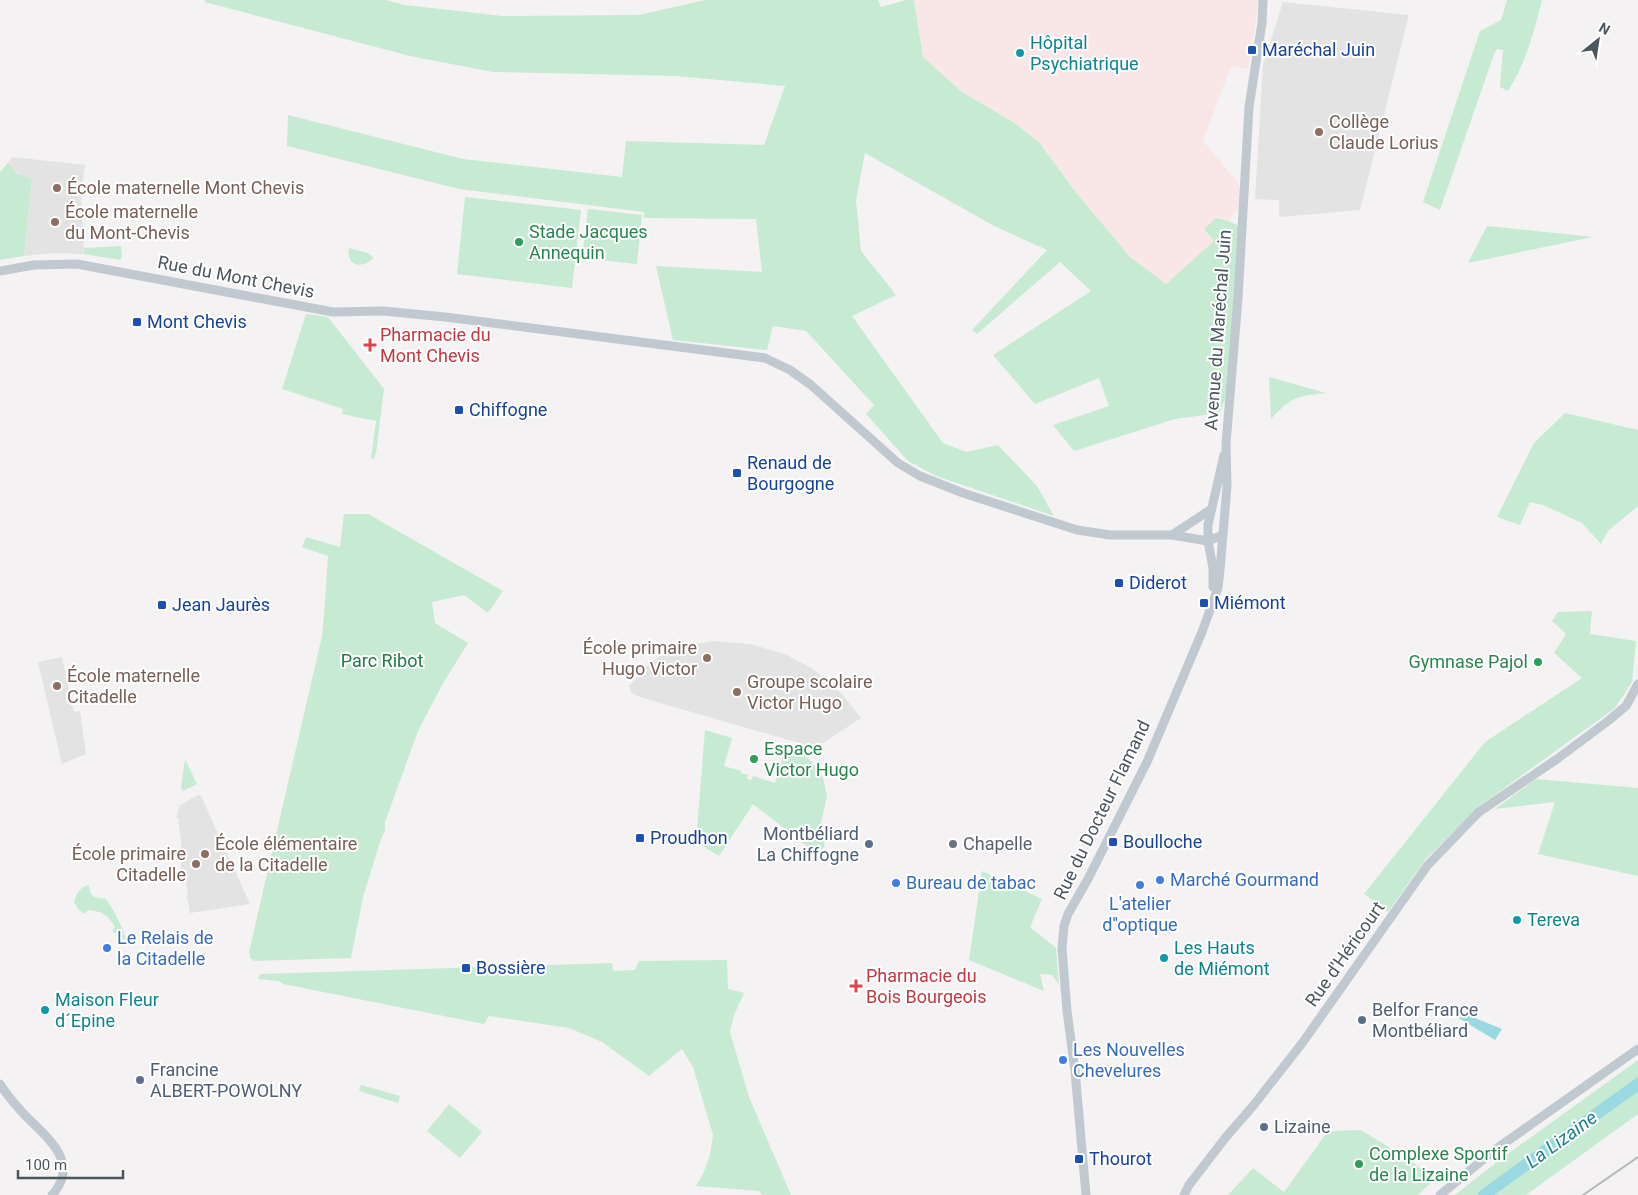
<svg xmlns="http://www.w3.org/2000/svg" width="1638" height="1195" font-family="Roboto,sans-serif">
<style>
.education{fill:#e4e3e3}
.medical{fill:#f9e7e7}
.green{fill:#c7ebd2}
.water{fill:#9ad9e2}
.lines{fill:none;stroke-linecap:round;stroke-linejoin:round}
.river{stroke:#9ad9e2;stroke-width:12}
.secondary{stroke:#c0c9d0;stroke-width:9}
.rail{stroke:#b5b8bb;stroke-width:2}
.transit-dot{fill:#1a4fb4;stroke:#fff;stroke-width:2}
.culture-dot{fill:#0f9aa8;stroke:#fff;stroke-width:2}
.education-dot{fill:#8d6e63;stroke:#fff;stroke-width:2}
.leisure-dot{fill:#2e9e5b;stroke:#fff;stroke-width:2}
.health-dot{fill:#e0444e;stroke:#fff;stroke-width:2}
.service-dot{fill:#5c6f8a;stroke:#fff;stroke-width:2}
.worship-dot{fill:#6b7280;stroke:#fff;stroke-width:2}
.shop-dot{fill:#3f7fe0;stroke:#fff;stroke-width:2}
.labels{text-anchor:middle;stroke-width:4;stroke-linejoin:round;paint-order:stroke}
.culture-label{font-size:18px;fill:#0d838f;stroke:#fff;text-anchor:start}
.transit-label{font-size:18px;fill:#164399;stroke:#fff;text-anchor:start}
.education-label{font-size:18px;fill:#785e54;stroke:#fff;text-anchor:start}
.leisure-label{font-size:18px;fill:#27864d;stroke:#fff;text-anchor:start}
.street-label{font-size:18px;fill:#4c565d;stroke:#fff}
.health-label{font-size:18px;fill:#be3a42;stroke:#fff;text-anchor:start}
.park-label{font-size:18px;fill:#247747;stroke:#fff}
.service-label{font-size:18px;fill:#4e5e75;stroke:#fff;text-anchor:start}
.worship-label{font-size:18px;fill:#5b616d;stroke:#fff;text-anchor:start}
.shop-label{font-size:18px;fill:#366cbe;stroke:#fff;text-anchor:start}
.water-label{font-size:19px;font-style:italic;fill:#1e808e;stroke:#fff}
</style>
<rect width="100%" height="100%" fill="#f4f2f2"/>
<path class="education" d="M 1283,2 L 1409,15 L 1360,210 L 1279,217 L 1279,200 L 1255,199 L 1263,65 Z
M 12,157 L 85,165 L 81,196 L 84,254 L 52,253 L 24,256 L 32,179 L 24,177 L 12,169 L 8,163 Z
M 714,641 L 750,644 L 785,654 L 813,669 L 841,693 L 861,718 L 823,743 L 806,745 L 657,702 L 638,696 L 631,692 L 629,686 L 647,666 L 660,656 L 688,645 Z
M 62,657 L 74,712 L 80,711 L 86,754 L 62,764 L 38,662 Z
M 198,795 L 201,796 L 250,904 L 190,913 L 188,900 L 187,900 L 186,896 L 188,895 L 185,876 L 183,876 L 180,861 L 180,858 L 183,857 L 178,818 L 176,818 L 180,805 Z"/>
<path class="medical" d="M 914,0 L 1259,0 L 1248,69 L 1231,66 L 1203,141 L 1239,184 L 1242,202 L 1229,221 L 1216,218 L 1204,229 L 1214,241 L 1166,285 L 1130,257 L 1074,190 L 1039,142 L 1013,122 L 962,92 L 923,57 Z"/>
<path class="green" d="M 205,0 L 386,0 L 405,5 L 502,16 L 639,15 L 705,0 L 878,0 L 881,7 L 906,0 L 914,0 L 923,57 L 962,92 L 1013,122 L 1039,142 L 1074,190 L 1130,257 L 1166,284 L 1214,241 L 1204,229 L 1216,218 L 1229,221 L 1241,227 L 1225,400 L 1219,413 L 1175,419 L 1074,451 L 1053,425 L 1109,406 L 1099,378 L 1035,404 L 993,355 L 1091,291 L 1060,262 L 977,334 L 972,330 L 1047,250 L 994,226 L 865,153 L 856,200 L 861,251 L 896,295 L 852,316 L 943,443 L 966,452 L 998,445 L 1037,486 L 1054,516 L 936,476 L 908,461 L 866,414 L 874,405 L 806,331 L 773,326 L 767,350 L 673,340 L 656,266 L 762,272 L 756,219 L 644,218 L 644,212 L 459,189 L 287,146 L 288,115 L 463,159 L 622,177 L 626,141 L 764,145 L 785,86 L 675,76 L 493,72 L 410,56 L 205,2 Z
M 1507,0 L 1542,0 C 1534,32 1526,63 1508,91 L 1500,87 L 1503,50 L 1497,49 L 1494,54 L 1440,210 L 1423,202 L 1480,31 L 1501,20 Z
M 8,163 L 18,174 L 32,179 L 24,256 L 0,260 L 0,172 Z
M 465,197 L 581,210 L 572,288 L 457,274 Z
M 588,209 L 642,215 L 637,264 L 582,258 Z
M 1487,226 L 1593,237 L 1468,263 Z
M 121,246 L 122,256 L 120,260 L 84,254 L 84,248 Z
M 349,248 L 368,253 L 374,258 C 362,269 346,267 349,248 Z
M 306,314 L 328,317 L 384,389 L 376,453 L 374,458 L 371,459 L 376,421 L 342,414 L 343,409 L 282,389 Z
M 1269,377 L 1326,393 C 1297,396 1291,397 1271,419 Z
M 1565,413 L 1638,430 L 1638,506 L 1608,531 L 1601,544 L 1582,523 L 1543,505 L 1530,502 L 1520,525 L 1497,517 L 1534,443 Z
M 344,514 L 368,514 L 503,591 L 488,613 L 464,595 L 432,602 L 435,623 L 468,643 L 442,685 L 418,731 L 385,822 L 385,830 L 380,842 L 363,897 L 351,958 L 254,961 L 250,958 L 249,952 L 322,636 C 325,609 326,583 328,556 L 302,547 L 306,537 L 340,547 Z
M 1592,611 L 1590,634 L 1636,641 L 1632,682 L 1615,708 L 1481,805 L 1425,860 L 1388,912 L 1364,894 L 1485,742 L 1582,678 L 1554,653 L 1566,634 L 1552,621 L 1558,612 Z
M 705,730 L 732,738 L 724,766 L 741,771 L 741,773 L 748,775 L 747,779 L 752,780 L 753,776 L 775,783 L 784,753 L 797,753 L 803,755 L 811,761 L 823,778 L 827,796 L 820,827 L 825,846 L 818,855 L 753,804 L 719,856 L 696,842 Z
M 185,759 L 197,784 L 183,791 L 181,788 Z
M 1536,779 L 1638,788 L 1638,876 L 1538,854 L 1555,802 L 1495,809 Z
M 982,871 L 1042,899 L 1030,927 L 1056,948 L 1059,985 L 1052,975 L 1040,974 L 1044,991 L 969,960 Z
M 89,885 C 89,896 95,899 105,898 C 115,911 121,925 127,941 L 112,931 L 115,927 C 108,915 102,911 88,910 L 85,914 L 79,910 L 74,902 C 77,893 79,887 89,885 Z
M 727,960 L 728,989 L 744,993 L 734,1015 L 730,1032 L 749,1097 L 791,1195 L 762,1195 L 759,1191 L 696,1186 L 703,1174 L 710,1155 L 713,1135 L 693,1067 L 682,1049 L 649,1076 L 602,1042 L 569,1028 L 489,1016 L 484,1024 L 283,984 L 279,981 L 258,979 L 258,977 L 261,974 L 612,963 L 613,971 L 635,970 L 639,961 Z
M 1638,1060 L 1638,1114 L 1526,1195 L 1455,1195 L 1498,1161 Z
M 361,1085 L 400,1096 L 398,1103 L 359,1091 Z
M 449,1104 L 482,1132 L 460,1158 L 427,1131 Z
M 1361,1130 L 1410,1160 L 1434,1180 L 1418,1195 L 1228,1195 L 1253,1168 L 1284,1192 L 1328,1131 Z"/>
<path class="water" d="M 1460,1012 L 1502,1029 L 1495,1040 L 1457,1017 Z"/>
<g class="lines">
<path class="river" d="M 1484,1195 L 1638,1084"/>
<path class="secondary" d="M 0,271 L 34,265 L 77,264 L 333,312 L 383,311 L 445,317 L 765,358 L 790,370 L 811,385 L 898,463 L 920,476 L 963,493 L 1077,530 L 1110,535 L 1172,535 L 1208,541 L 1223,535
M 1172,535 L 1210,510
M 1213,587 L 1213,568 L 1208,541 L 1208,525 L 1224,455
M 0,1084 C 6,1094 14,1103 22,1112 C 43,1135 83,1161 52,1195
M 1086,1195 L 1075,1071 L 1067,1011 L 1062,949 L 1064,926 L 1068,914 L 1089,877 L 1147,762 L 1202,632 L 1218,588 L 1220,570 L 1227,486 L 1226,444 L 1238,298 L 1249,107 L 1262,23 L 1263,0
M 1184,1195 L 1189,1185 L 1226,1137 L 1253,1106 L 1303,1042 L 1427,866 L 1479,812 L 1557,759 L 1608,721 L 1626,706 L 1638,684
M 1440,1195 L 1496,1149 L 1638,1049"/>
<path class="rail" d="M 1583,1195 L 1638,1157"/>
</g>
<g class="transit-dot">
<rect x="1247" y="45" width="10" height="10" rx="2.5"/>
<rect x="132" y="317" width="10" height="10" rx="2.5"/>
<rect x="454" y="405" width="10" height="10" rx="2.5"/>
<rect x="732" y="468" width="10" height="10" rx="2.5"/>
<rect x="1114" y="578" width="10" height="10" rx="2.5"/>
<rect x="1199" y="598" width="10" height="10" rx="2.5"/>
<rect x="157" y="600" width="10" height="10" rx="2.5"/>
<rect x="635" y="833" width="10" height="10" rx="2.5"/>
<rect x="1108" y="837" width="10" height="10" rx="2.5"/>
<rect x="461" y="963" width="10" height="10" rx="2.5"/>
<rect x="1074" y="1154" width="10" height="10" rx="2.5"/>
</g>
<g class="culture-dot">
<circle cx="1020" cy="53" r="5"/>
<circle cx="1517" cy="920" r="5"/>
<circle cx="1164" cy="958" r="5"/>
<circle cx="45" cy="1010" r="5"/>
</g>
<g class="education-dot">
<circle cx="1319" cy="132" r="5"/>
<circle cx="57" cy="188" r="5"/>
<circle cx="55" cy="222" r="5"/>
<circle cx="707" cy="658" r="5"/>
<circle cx="57" cy="686" r="5"/>
<circle cx="737" cy="692" r="5"/>
<circle cx="205" cy="854" r="5"/>
<circle cx="196" cy="864" r="5"/>
</g>
<g class="leisure-dot">
<circle cx="519" cy="242" r="5"/>
<circle cx="1538" cy="662" r="5"/>
<circle cx="754" cy="759" r="5"/>
<circle cx="1359" cy="1164" r="5"/>
</g>
<g class="health-dot">
<path d="M367.5 337.5h5v5h5v5h-5v5h-5v-5h-5v-5h5z"/>
<path d="M853.5 978.5h5v5h5v5h-5v5h-5v-5h-5v-5h5z"/>
</g>
<g class="service-dot">
<circle cx="869" cy="844" r="5"/>
<circle cx="1362" cy="1020" r="5"/>
<circle cx="140" cy="1080" r="5"/>
<circle cx="1264" cy="1127" r="5"/>
</g>
<circle class="worship-dot" cx="953" cy="844" r="5"/>
<g class="shop-dot">
<circle cx="1160" cy="880" r="5"/>
<circle cx="896" cy="883" r="5"/>
<circle cx="1140" cy="885" r="5"/>
<circle cx="107" cy="948" r="5"/>
<circle cx="1063" cy="1060" r="5"/>
</g>
<g class="labels">
<g class="culture-label">
<text x="1030" y="49">Hôpital<tspan x="1030" dy="21">Psychiatrique</tspan></text>
<text x="1527" y="926">Tereva</text>
<text x="1174" y="954">Les Hauts<tspan x="1174" dy="21">de Miémont</tspan></text>
<text x="55" y="1006">Maison Fleur<tspan x="55" dy="21">d´Epine</tspan></text>
</g>
<g class="transit-label">
<text x="1262" y="56">Maréchal Juin</text>
<text x="147" y="328">Mont Chevis</text>
<text x="469" y="416">Chiffogne</text>
<text x="747" y="469">Renaud de<tspan x="747" dy="21">Bourgogne</tspan></text>
<text x="1129" y="589">Diderot</text>
<text x="1214" y="609">Miémont</text>
<text x="172" y="611">Jean Jaurès</text>
<text x="650" y="844">Proudhon</text>
<text x="1123" y="848">Boulloche</text>
<text x="476" y="974">Bossière</text>
<text x="1089" y="1165">Thourot</text>
</g>
<g class="education-label">
<text x="1329" y="128">Collège<tspan x="1329" dy="21">Claude Lorius</tspan></text>
<text x="67" y="194">École maternelle Mont Chevis</text>
<text x="65" y="218">École maternelle<tspan x="65" dy="21">du Mont-Chevis</tspan></text>
<text x="697" y="654" text-anchor="end">École primaire<tspan x="697" dy="21">Hugo Victor</tspan></text>
<text x="67" y="682">École maternelle<tspan x="67" dy="21">Citadelle</tspan></text>
<text x="747" y="688">Groupe scolaire<tspan x="747" dy="21">Victor Hugo</tspan></text>
<text x="215" y="850">École élémentaire<tspan x="215" dy="21">de la Citadelle</tspan></text>
<text x="186" y="860" text-anchor="end">École primaire<tspan x="186" dy="21">Citadelle</tspan></text>
</g>
<g class="leisure-label">
<text x="529" y="238">Stade Jacques<tspan x="529" dy="21">Annequin</tspan></text>
<text x="1528" y="668" text-anchor="end">Gymnase Pajol</text>
<text x="764" y="755">Espace<tspan x="764" dy="21">Victor Hugo</tspan></text>
<text x="1369" y="1160">Complexe Sportif<tspan x="1369" dy="21">de la Lizaine</tspan></text>
</g>
<g class="street-label">
<text transform="translate(236 277) rotate(11)" y="6">Rue du Mont Chevis</text>
<text transform="translate(1218 330) rotate(-86)" y="6">Avenue du Maréchal Juin</text>
<text transform="translate(1102 810) rotate(-64)" y="6">Rue du Docteur Flamand</text>
<text transform="translate(1345 954) rotate(-55)" y="6">Rue d'Héricourt</text>
</g>
<g class="health-label">
<text x="380" y="341">Pharmacie du<tspan x="380" dy="21">Mont Chevis</tspan></text>
<text x="866" y="982">Pharmacie du<tspan x="866" dy="21">Bois Bourgeois</tspan></text>
</g>
<g class="park-label">
<text x="382" y="667">Parc Ribot</text>
</g>
<g class="service-label">
<text x="859" y="840" text-anchor="end">Montbéliard<tspan x="859" dy="21">La Chiffogne</tspan></text>
<text x="1372" y="1016">Belfor France<tspan x="1372" dy="21">Montbéliard</tspan></text>
<text x="150" y="1076">Francine<tspan x="150" dy="21">ALBERT-POWOLNY</tspan></text>
<text x="1274" y="1133">Lizaine</text>
</g>
<g class="worship-label">
<text x="963" y="850">Chapelle</text>
</g>
<g class="shop-label">
<text x="1170" y="886">Marché Gourmand</text>
<text x="906" y="889">Bureau de tabac</text>
<text x="1140" y="910" text-anchor="middle">L'atelier<tspan x="1140" dy="21">d''optique</tspan></text>
<text x="117" y="944">Le Relais de<tspan x="117" dy="21">la Citadelle</tspan></text>
<text x="1073" y="1056">Les Nouvelles<tspan x="1073" dy="21">Chevelures</tspan></text>
</g>
<g class="water-label">
<text transform="translate(1561 1139) rotate(-36)" y="7">La Lizaine</text>
</g>
</g>
<g transform="translate(1598 40) rotate(30)" stroke="#ffffff" stroke-width="4" paint-order="stroke">
<path d="M0-4L9 19L0 12L-9 19Z" fill="#4c565d"/>
<text y="-8" font-size="14" font-weight="bold" text-anchor="middle" fill="#4c565d">N</text>
</g>
<path d="M18 1170v8h105v-8" fill="none" stroke="#4c565d" stroke-width="2.5"/>
<text x="25" y="1170" font-size="15" fill="#4c565d" stroke="#ffffff" stroke-width="4" paint-order="stroke">100 m</text>
</svg>
